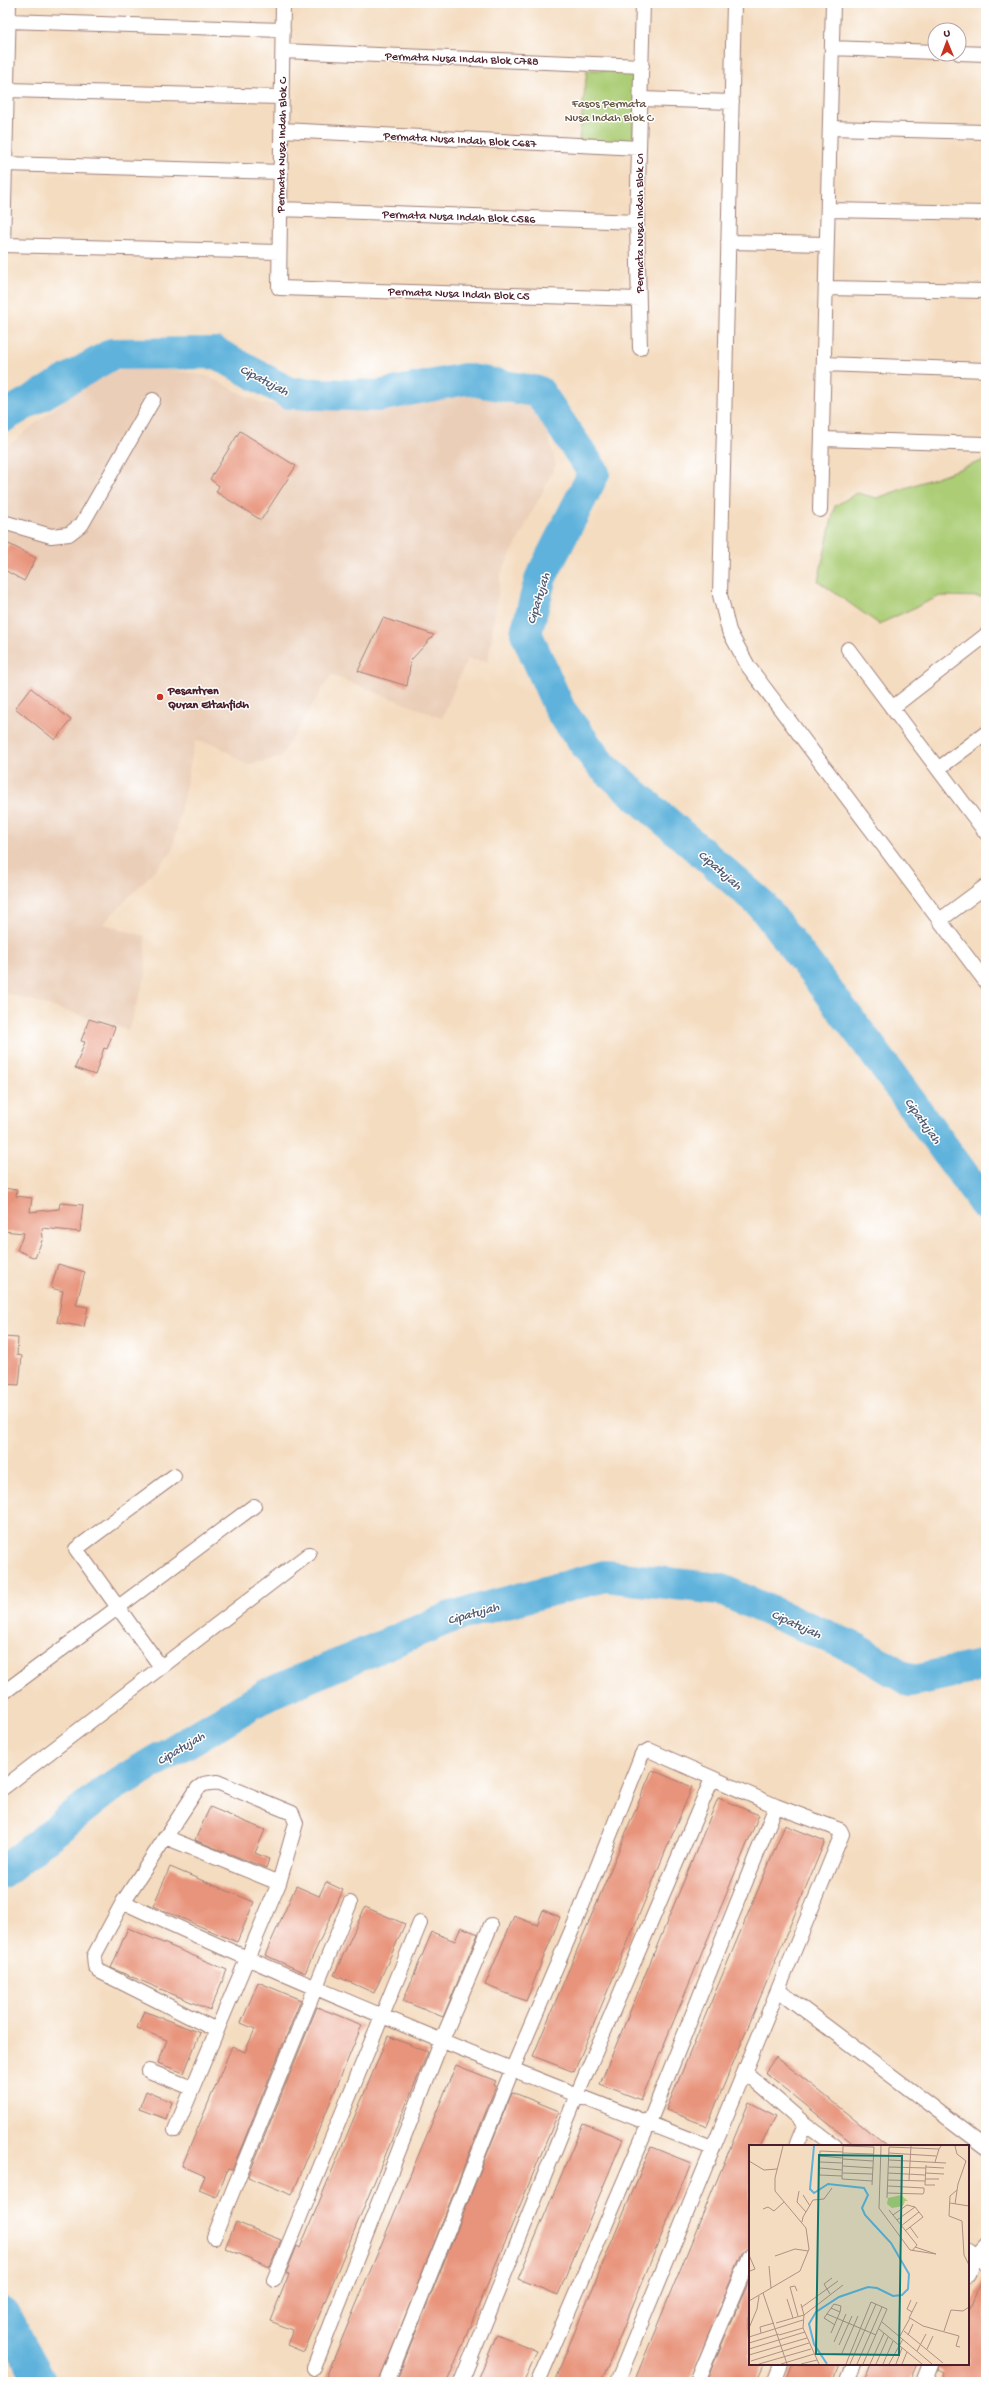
<svg xmlns="http://www.w3.org/2000/svg" width="989" height="2385" font-family="'Gochi Hand',sans-serif">
<style>
.built{fill:#eaceb7}
.green{fill:#accd76;stroke:#7b7650}
.lines{fill:none;stroke-linecap:round;stroke-linejoin:round}
.river{stroke:#5fb2db;stroke-width:32}
.building{fill:#e8947c}
.street-casing{stroke:#9f7e76;stroke-width:16}
.street{stroke:#fff;stroke-width:14}
.poi-dot{fill:#c8321e;stroke:#fff;stroke-width:1.5}
.labels{text-anchor:middle;stroke-width:3;stroke-linejoin:round;paint-order:stroke}
.street-label{font-size:12px;fill:#4a1f2b;stroke:#fff}
.park-label{font-size:12px;fill:#675342;stroke:#fff}
.poi-label{font-size:12px;font-weight:bold;fill:#4a1f2b;stroke:#fff;text-anchor:start}
.water-label{font-size:13px;font-style:italic;fill:#525a71;stroke:#fff}
.inset-river{fill:none;stroke:#5fb2db;stroke-width:2}
.inset-road{fill:none;stroke:#b09084;stroke-width:1}
.view{fill:#0f766e;fill-opacity:0.15;stroke:#0f766e;stroke-width:2}
.inset-edge{fill:none;stroke:#4a1f2b;stroke-width:2}
</style>
<rect width="100%" height="100%" fill="#fff"/>
<filter id="ink" filterUnits="userSpaceOnUse"><feTurbulence type="fractalNoise" baseFrequency=".025" numOctaves="2"/><feDisplacementMap in="SourceGraphic" scale="8" xChannelSelector="R" yChannelSelector="G"/><feConvolveMatrix kernelMatrix="1 2 1 2 8 2 1 2 1" color-interpolation-filters="sRGB"/></filter>
<filter id="wash" filterUnits="userSpaceOnUse"><feTurbulence type="fractalNoise" baseFrequency=".012" numOctaves="4" result="noise"/><feDisplacementMap in="SourceGraphic" scale="16" xChannelSelector="R" yChannelSelector="G"/><feGaussianBlur stdDeviation="0.9" result="paint"/><feColorMatrix in="noise" values="0 0 0 0 0 0 0 0 0 0 0 0 0 0 0 0 0 1.4 0 .05"/><feComposite in="paint" operator="in"/></filter>
<g filter="url(#wash)">
<rect width="100%" height="100%" fill="#f4dcc0"/>
<path class="built" d="M 148,366 L 207,376 L 262,404 L 393,408 L 479,380 L 507,386 L 543,416 L 556,465 L 501,574 L 488,662 L 467,659 L 442,718 L 331,675 L 280,758 L 247,765 L 217,745 L 195,741 L 172,852 L 103,924 L 145,936 L 146,976 L 128,1030 L 3,992 L 3,450 L 96,375 Z"/>
<path class="green" d="M 587,70 L 638,70 L 633,143 L 579,140 Z
M 985,460 L 986,597 L 940,596 L 879,624 L 818,581 L 835,506 L 857,493 L 877,498 Z"/>
<g class="lines">
<path class="river" d="M 3,417 L 112,354 L 216,353 L 289,393 L 378,396 L 465,379 L 539,392 L 594,473 L 541,577 L 526,633 L 560,710 L 600,764 L 761,904 L 869,1045 L 986,1206
M 3,1872 L 105,1791 L 268,1694 L 451,1617 L 605,1576 L 719,1589 L 857,1649 L 910,1681 L 986,1665
M 3,2313 L 41,2382"/>
</g>
<g id="blocks">
<path class="building" d="M 240,431 L 296,466 L 261,520 L 216,492 L 219,486 L 210,479 Z
M 9,544 L 36,558 L 24,581 L 3,569 L 3,555 Z
M 383,618 L 434,635 L 411,660 L 407,686 L 358,671 Z
M 31,688 L 71,720 L 55,740 L 15,708 Z
M 89,1019 L 115,1027 L 107,1049 L 104,1048 L 95,1075 L 75,1068 L 85,1042 L 81,1041 Z
M 3,1188 L 17,1190 L 16,1196 L 32,1198 L 30,1212 L 59,1209 L 60,1203 L 83,1205 L 80,1232 L 42,1228 L 43,1238 L 35,1258 L 17,1250 L 24,1233 L 3,1231 Z
M 58,1264 L 85,1272 L 76,1305 L 88,1307 L 84,1327 L 57,1322 L 63,1291 L 51,1288 Z
M 3,1337 L 18,1338 L 17,1355 L 22,1356 L 19,1385 L 3,1384 Z
M 652,1770 L 692,1787 L 574,2072 L 533,2056 Z
M 718,1798 L 759,1815 L 641,2100 L 600,2084 Z
M 210,1807 L 265,1830 L 255,1853 L 269,1859 L 266,1868 L 195,1840 Z
M 785,1825 L 825,1841 L 707,2126 L 666,2110 Z
M 170,1867 L 254,1902 L 237,1942 L 153,1906 Z
M 326,1882 L 343,1890 L 305,1973 L 265,1955 L 296,1886 L 319,1896 Z
M 365,1907 L 405,1924 L 374,1993 L 334,1975 Z
M 543,1910 L 560,1917 L 526,2001 L 485,1985 L 514,1916 L 537,1925 Z
M 461,1927 L 478,1934 L 443,2017 L 403,2001 L 432,1932 L 455,1941 Z
M 128,1928 L 227,1970 L 210,2010 L 111,1968 Z
M 258,1982 L 301,2000 L 232,2170 L 228,2169 L 216,2197 L 199,2190 L 205,2176 L 182,2166 L 232,2046 L 245,2052 L 255,2029 L 241,2023 Z
M 317,2007 L 362,2025 L 292,2195 L 248,2177 Z
M 144,2011 L 200,2033 L 184,2073 L 158,2063 L 167,2040 L 137,2028 Z
M 388,2036 L 428,2052 L 304,2352 L 287,2345 L 293,2330 L 270,2321 L 289,2274 L 286,2273 L 297,2246 L 300,2248 Z
M 776,2057 L 807,2081 L 887,2146 L 856,2146 L 765,2072 Z
M 456,2065 L 496,2081 L 494,2085 L 496,2086 L 379,2382 L 324,2382 Z
M 146,2091 L 172,2102 L 166,2119 L 139,2109 Z
M 512,2092 L 559,2111 L 447,2382 L 396,2382 Z
M 749,2102 L 776,2116 L 760,2146 L 750,2146 L 750,2248 L 742,2253 L 689,2382 L 634,2382 Z
M 583,2123 L 623,2139 L 558,2295 L 518,2279 Z
M 651,2147 L 691,2163 L 621,2334 L 601,2382 L 554,2382 Z
M 236,2222 L 281,2240 L 270,2267 L 225,2248 Z
M 985,2273 L 986,2382 L 972,2382 L 961,2378 L 960,2382 L 940,2382 L 944,2371 L 938,2368 L 939,2364 L 968,2364 L 968,2314 Z
M 750,2278 L 750,2364 L 764,2364 L 756,2382 L 706,2382 Z
M 497,2334 L 537,2351 L 524,2382 L 477,2382 Z
M 793,2364 L 840,2364 L 833,2382 L 785,2382 Z
M 870,2364 L 918,2364 L 910,2382 L 863,2382 Z"/>
</g>
</g>
<g filter="url(#ink)">
<use href="#blocks" fill-opacity="0" stroke="#9f7e76" stroke-width="1"/>
<g class="lines">
<g class="street-casing">
<path id="street" d="M 9,3 L 3,245 L 279,252
M 283,3 L 279,288 L 639,299
M 734,3 L 720,595 L 729,631 L 748,666 L 986,982
M 8,21 L 283,30
M 832,48 L 935,52
M 283,51 L 642,66
M 959,53 L 986,54
M 7,90 L 282,97
M 641,99 L 732,102
M 830,128 L 986,132
M 282,130 L 639,148
M 5,164 L 281,172
M 280,209 L 637,222
M 828,210 L 986,213
M 728,242 L 827,244
M 826,288 L 986,291
M 640,348 L 637,222 L 643,3
M 824,364 L 986,370
M 822,439 L 986,444
M 820,510 L 833,3
M 3,522 L 51,536 L 69,534 L 82,524 L 153,400
M 848,649 L 986,833
M 892,708 L 986,635
M 938,769 L 986,733
M 940,920 L 986,886
M 161,1667 L 76,1549 L 174,1476
M 3,1693 L 254,1506
M 3,1788 L 309,1554
M 165,1837 L 279,1883 L 175,2130
M 123,1902 C 316,1992 514,2071 712,2148
M 778,1990 L 986,2147
M 216,2030 L 99,1971 L 95,1966 L 94,1956 L 123,1902 L 198,1788 L 204,1784 L 217,1782 L 292,1813 L 296,1823 L 279,1883
M 149,2071 L 192,2088
M 745,2072 L 805,2124 L 835,2146
M 796,2146 L 805,2124
M 214,2237 L 350,1903
M 968,2251 L 986,2265
M 968,2275 L 975,2257 L 986,2245
M 274,2280 L 420,1923
M 314,2368 L 442,2040 L 491,1925
M 387,2382 L 512,2070 L 580,1911 L 642,1754 L 649,1750 L 776,1806 L 840,1830 L 842,1834 L 617,2382
M 461,2382 L 577,2095 L 712,1779
M 538,2382 L 649,2123 L 776,1806
M 697,2382 L 750,2256
M 774,2382 L 781,2364
M 847,2382 L 854,2364
M 924,2382 L 931,2364"/>
</g>
<use href="#street" class="street"/>
</g>
</g>
<circle class="poi-dot" cx="160" cy="697" r="4"/>
<g class="labels">
<g class="street-label">
<text transform="translate(462 58) rotate(2)" y="4">Permata Nusa Indah Blok C7&amp;8</text>
<text transform="translate(460 139) rotate(3)" y="4">Permata Nusa Indah Blok C6&amp;7</text>
<text transform="translate(281 145) rotate(-89)" y="4">Permata Nusa Indah Blok C</text>
<text transform="translate(459 216) rotate(2)" y="4">Permata Nusa Indah Blok C5&amp;6</text>
<text transform="translate(639 223) rotate(-90)" y="4">Permata Nusa Indah Blok C1</text>
<text transform="translate(459 293) rotate(2)" y="4">Permata Nusa Indah Blok C5</text>
</g>
<g class="park-label">
<text x="609" y="107">Fasos Permata<tspan x="609" dy="14">Nusa Indah Blok C</tspan></text>
</g>
<g class="poi-label">
<text x="168" y="694">Pesantren<tspan x="168" dy="14">Quran Eltahfidh</tspan></text>
</g>
<g class="water-label">
<text transform="translate(265 379) rotate(27)" y="5">Cipatujah</text>
<text transform="translate(537 598) rotate(-73)" y="5">Cipatujah</text>
<text transform="translate(721 869) rotate(41)" y="5">Cipatujah</text>
<text transform="translate(924 1120) rotate(54)" y="5">Cipatujah</text>
<text transform="translate(473 1612) rotate(-16)" y="5">Cipatujah</text>
<text transform="translate(797 1623) rotate(24)" y="5">Cipatujah</text>
<text transform="translate(180 1747) rotate(-31)" y="5">Cipatujah</text>
</g>
</g>
<g transform="translate(749 2145)">
<rect width="220" height="220" fill="#f4dcc0"/>
<path d="M 152,50 L 159,56 L 156,56 L 154,61 L 143,63 L 138,59 L 139,53 Z" fill="#accd76"/>
<path class="inset-river" d="M 65,1 L 61,44 L 65,48 L 79,39 L 115,43 L 119,50 L 113,63 L 116,70 L 142,98 L 160,129 L 159,144 L 153,150 L 144,151 L 128,143 L 119,142 L 90,152 L 67,167 L 60,179 L 65,199 L 78,219"/>
<path class="inset-road" d="M 94,1 L 125,2 L 123,40M 94,1 L 93,34 L 123,36M 132,1 L 130,63 L 161,105 L 187,109 L 166,102M 140,2 L 190,4 L 192,1M 94,8 L 124,9M 140,8 L 187,11M 71,11 L 94,13M 94,14 L 124,16M 140,15 L 197,18M 0,16 L 15,25 L 28,24M 71,17 L 94,18M 186,17 L 190,4M 177,20 L 176,40 L 186,40M 94,21 L 124,23M 140,22 L 177,23M 177,22 L 195,23M 71,23 L 93,25M 94,28 L 123,29M 139,28 L 176,30M 176,28 L 195,29M 93,31 L 70,30 L 71,6 L 94,7M 176,34 L 190,34M 139,35 L 176,36M 160,35 L 162,1M 208,45 L 201,51 L 200,71 L 213,76 L 215,110 L 220,120M 50,46 L 48,57 L 57,67M 138,48 L 174,49 L 175,47 L 175,43 L 139,41M 54,50 L 61,61M 138,53 L 140,2M 201,58 L 220,61M 206,59 L 209,39 L 217,16 L 208,9 L 206,1M 14,64 L 19,62 L 25,66 L 35,57M 140,65 L 168,100 L 163,106M 144,70 L 158,60 L 166,62 L 174,72 L 156,86M 148,75 L 166,62M 53,77 L 54,72 L 64,55 L 75,54 L 83,43M 152,81 L 170,67M 161,82 L 169,93M 0,110 L 6,124 L 1,126M 26,111 L 46,104 L 59,106M 20,121 L 22,143M 48,146 L 46,141 L 41,142 L 49,171M 14,148 L 38,219M 81,149 L 75,139 L 83,133M 38,154 L 44,173M 162,155 L 158,164 L 163,167M 0,156 L 51,126 L 60,104 L 57,83 L 26,46 L 26,33 L 34,1M 52,159 L 55,170 L 54,183 L 70,219M 53,162 L 89,136M 82,163 L 91,167 L 82,188M 78,169 L 127,190M 160,173 L 168,157M 133,177 L 183,219M 27,178 L 55,170 L 94,140M 86,180 L 75,173 L 85,159 L 92,161 L 91,167M 0,183 L 8,164 L 10,151M 130,184 L 173,219M 155,186 L 194,218M 195,186 L 202,165 L 214,166 L 220,162M 12,188 L 11,182 L 25,178M 30,190 L 54,183M 159,190 L 164,179M 151,191 L 161,173 L 174,181 L 210,191 L 207,201 L 211,202M 0,192 L 54,175M 85,197 L 97,169M 0,198 L 30,189M 90,200 L 103,171M 0,204 L 56,187M 178,204 L 184,191M 168,206 L 177,189M 93,208 L 109,171M 0,210 L 58,193M 2,216 L 60,198M 10,219 L 62,204M 32,219 L 65,209M 52,219 L 68,215M 97,219 L 122,157 L 138,164 L 114,219M 101,219 L 127,159M 108,219 L 133,162M 121,219 L 135,188M 127,219 L 139,192M 134,219 L 144,196M 140,219 L 154,194M 147,219 L 153,203M 153,219 L 158,207"/>
<path class="view" d="M 70,10 L 153,11 L 150,210 L 67,209 Z"/>
<rect width="220" height="220" class="inset-edge"/>
</g>
<rect width="989" height="2385" fill="none" stroke="#fff" stroke-width="16"/>
<g transform="translate(947 42) rotate(359)"><circle r="19" fill="#ffffff" stroke="#b7a5aa"/>
<path d="M0-3L7 15L0 10L-7 15Z" fill="#c8321e"/>
<text y="-6" font-size="11" font-weight="bold" text-anchor="middle" fill="#4a1f2b">U</text>
</g>
</svg>
